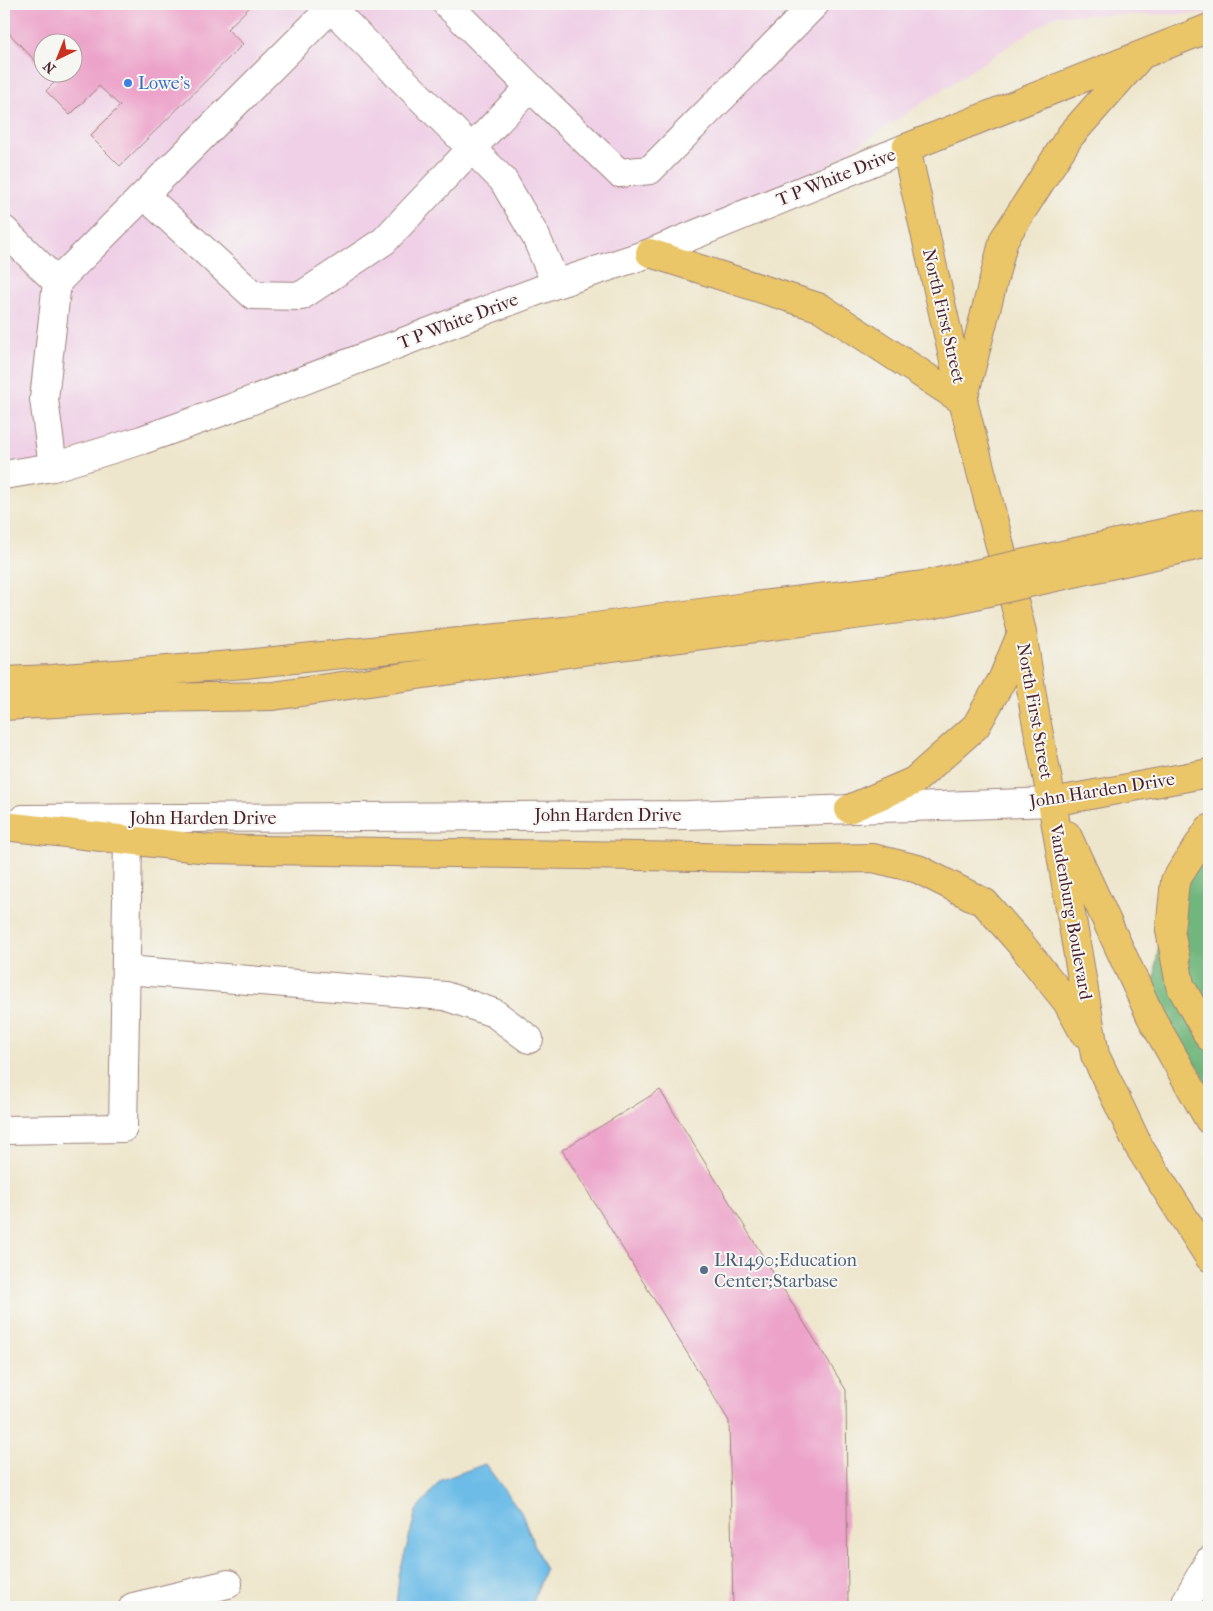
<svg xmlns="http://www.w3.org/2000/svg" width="1213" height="1611" font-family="'IM FELL French Canon',serif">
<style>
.built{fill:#efd0e6;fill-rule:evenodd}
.forest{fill:#71b67b;stroke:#5e6a53}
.water{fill:#6cbce7;stroke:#5b6e89}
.building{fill:#eca2c9}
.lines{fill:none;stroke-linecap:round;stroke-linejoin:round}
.minor-casing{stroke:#9c827c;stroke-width:30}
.major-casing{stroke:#9c827c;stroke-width:30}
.highway-casing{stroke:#9c827c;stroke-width:30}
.minor{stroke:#fff;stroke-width:28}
.major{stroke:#eac669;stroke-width:28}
.highway{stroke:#eac669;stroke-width:28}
.highway-bridge-casing{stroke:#9c827c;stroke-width:30;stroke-linecap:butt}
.highway-bridge{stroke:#eac669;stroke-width:28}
.shop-dot{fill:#3f7fe0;stroke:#f6f6f2;stroke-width:2}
.service-dot{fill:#5c6f8a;stroke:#f6f6f2;stroke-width:2}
.labels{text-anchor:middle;stroke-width:4;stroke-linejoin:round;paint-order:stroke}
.shop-label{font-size:18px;fill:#366cbe;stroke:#f6f6f2;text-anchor:start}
.street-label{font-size:18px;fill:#4a1f2b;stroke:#f6f6f2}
.service-label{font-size:18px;fill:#4e5e75;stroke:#f6f6f2;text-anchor:start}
</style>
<rect width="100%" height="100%" fill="#f6f6f2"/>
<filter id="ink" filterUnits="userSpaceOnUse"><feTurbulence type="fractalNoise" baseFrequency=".02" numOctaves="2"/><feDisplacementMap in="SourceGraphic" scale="10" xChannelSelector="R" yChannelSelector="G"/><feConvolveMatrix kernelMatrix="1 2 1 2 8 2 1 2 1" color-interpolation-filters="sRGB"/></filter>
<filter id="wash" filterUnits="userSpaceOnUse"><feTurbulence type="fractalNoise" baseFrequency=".0096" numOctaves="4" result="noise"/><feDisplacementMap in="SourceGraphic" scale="20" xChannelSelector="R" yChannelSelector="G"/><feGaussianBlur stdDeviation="1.12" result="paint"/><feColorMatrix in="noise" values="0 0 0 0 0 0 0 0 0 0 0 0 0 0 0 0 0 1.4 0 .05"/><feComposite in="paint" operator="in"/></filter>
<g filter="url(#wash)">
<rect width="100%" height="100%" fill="#eee6cc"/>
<path class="built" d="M 4,4 L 1209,4 L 1209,14 L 1056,15 L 766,206 L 4,475 ZM 42,42 L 72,42 L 72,72 L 42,72 Z"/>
<path class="forest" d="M 1209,818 L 1209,1120 L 1151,1017 L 1156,964 L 1166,898 Z"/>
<path class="water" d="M 485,1464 L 521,1512 L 545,1570 L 531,1607 L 396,1607 L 399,1576 L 416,1511 L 441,1480 Z"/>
<g id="blocks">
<path class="building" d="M 4,4 L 253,4 L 227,29 L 243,44 L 120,166 L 90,136 L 120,106 L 99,86 L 70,115 L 46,91 L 56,81 L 47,72 L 72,72 L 72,42 L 42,42 L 42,68 L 4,28 Z
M 660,1090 L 846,1390 L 848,1607 L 733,1607 L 729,1421 L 562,1150 Z"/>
</g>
</g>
<g filter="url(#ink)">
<use href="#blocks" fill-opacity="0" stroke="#9c827c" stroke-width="1"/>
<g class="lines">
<g class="minor-casing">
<path id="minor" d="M 447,4 L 530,87
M 331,8 L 503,180 L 536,237 L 556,284
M 144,195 L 253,295 L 301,296 L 384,241 L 530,87 L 619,173 L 650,170 L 815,4
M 4,230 L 57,282 L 44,399 L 53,467
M 57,282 L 335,4
M 4,475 L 53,467 L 142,440 L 229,409 L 476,314 L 556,284 L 650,253 L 906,148
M 23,819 L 688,815 L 1052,802
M 126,970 L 445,996 L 494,1013 L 529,1039
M 4,1130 L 123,1128 L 128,840
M 133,1607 L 228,1584
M 1185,1607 L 1187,1600 L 1209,1561"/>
</g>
<g class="major-casing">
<path id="major" d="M 1209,28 L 906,148 L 963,401 L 1022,632 L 1035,714 L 1052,802 L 1095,1055 L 1139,1147 L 1209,1257
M 650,253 L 821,308 L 963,401
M 964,396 L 1004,239 L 1070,136 L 1138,59
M 1052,802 L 1209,773
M 849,809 L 914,781 L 976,726 L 1003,678 L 1022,632
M 4,826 L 208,849 L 814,859 L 873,858 L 918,869 L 985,903 L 1020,943 L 1067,1002 L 1084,1033
M 1209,829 L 1175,881 L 1170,930 L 1180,985 L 1209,1037
M 1067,835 L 1151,1017 L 1209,1120"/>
</g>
<g class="highway-casing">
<path id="highway" d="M 4,681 L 51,679 L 245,664 L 565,631 L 745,607 L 925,585
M 4,706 L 142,698 L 273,696 L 575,652 L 930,605"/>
</g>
<use href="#minor" class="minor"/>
<use href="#major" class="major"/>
<use href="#highway" class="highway"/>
<g class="highway-bridge-casing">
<path id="highway-bridge" d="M 925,585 L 1209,523
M 930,605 L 1209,543"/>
</g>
<use href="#highway-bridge" class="highway-bridge"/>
</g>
</g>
<circle class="shop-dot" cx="128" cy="83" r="5"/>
<circle class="service-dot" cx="704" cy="1270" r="5"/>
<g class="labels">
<g class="shop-label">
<text x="138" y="89">Lowe's</text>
</g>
<g class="street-label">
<text transform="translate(836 177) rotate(-22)" y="6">T P White Drive</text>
<text transform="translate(944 316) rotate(77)" y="6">North First Street</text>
<text transform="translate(458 321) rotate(-21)" y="6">T P White Drive</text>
<text transform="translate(1035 711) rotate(80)" y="6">North First Street</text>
<text transform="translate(1102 790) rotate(-9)" y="6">John Harden Drive</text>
<text x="608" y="821">John Harden Drive</text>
<text x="203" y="824">John Harden Drive</text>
<text transform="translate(1071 912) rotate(80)" y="6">Vandenburg Boulevard</text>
</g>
<g class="service-label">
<text x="714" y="1266">LR1490;Education<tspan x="714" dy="21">Center;Starbase</tspan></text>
</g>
</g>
<rect width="1213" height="1611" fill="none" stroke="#f6f6f2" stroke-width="20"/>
<g transform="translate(58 58) rotate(223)"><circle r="24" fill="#f6f6f2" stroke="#b1a0a2"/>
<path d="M0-4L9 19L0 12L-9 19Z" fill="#c8321e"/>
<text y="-8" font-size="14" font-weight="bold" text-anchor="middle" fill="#4a1f2b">N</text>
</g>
</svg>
